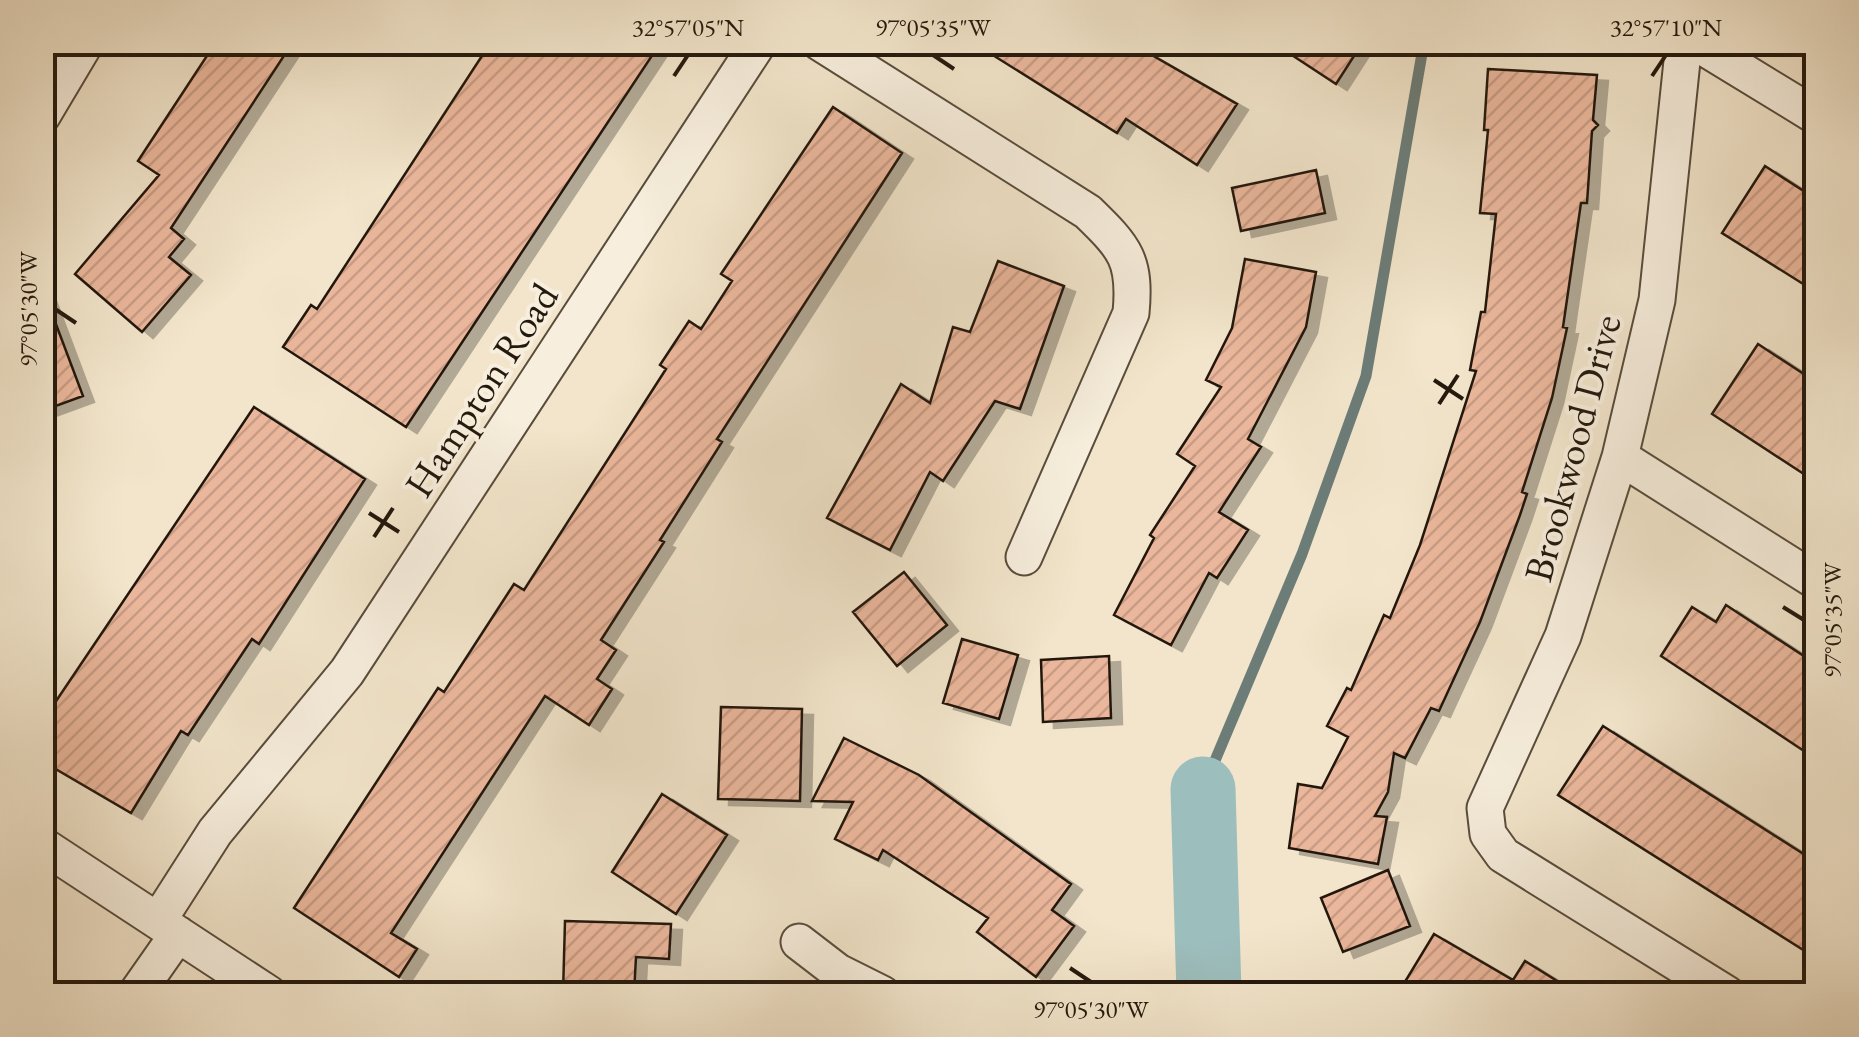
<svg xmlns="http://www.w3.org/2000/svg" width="1859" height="1037" font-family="'EB Garamond',serif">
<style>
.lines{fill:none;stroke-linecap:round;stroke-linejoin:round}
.stream{stroke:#6c7c77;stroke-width:11}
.river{stroke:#9cbebd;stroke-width:65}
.building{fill:url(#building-hatch);stroke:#24190d;stroke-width:2.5;filter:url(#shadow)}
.minor-casing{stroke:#584c3c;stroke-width:39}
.minor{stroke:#f7eedd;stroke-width:35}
.ticks{fill:none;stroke:#24190d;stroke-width:4}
.labels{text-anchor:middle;stroke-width:8;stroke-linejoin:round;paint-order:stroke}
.street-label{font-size:40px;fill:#24190d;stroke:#f7eedd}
.neatline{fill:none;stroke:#24190d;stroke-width:4}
.ticks-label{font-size:25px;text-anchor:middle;fill:#24190d}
</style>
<defs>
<pattern id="building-hatch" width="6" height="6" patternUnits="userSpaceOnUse" patternTransform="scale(2.5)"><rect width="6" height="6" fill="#ebb79c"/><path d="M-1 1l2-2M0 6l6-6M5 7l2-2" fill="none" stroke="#c99d85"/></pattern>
<filter id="shadow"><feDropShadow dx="11" dy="6" stdDeviation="0" flood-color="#0004"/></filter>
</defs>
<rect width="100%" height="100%" fill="#f2e5cb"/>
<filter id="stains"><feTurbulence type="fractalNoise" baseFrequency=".002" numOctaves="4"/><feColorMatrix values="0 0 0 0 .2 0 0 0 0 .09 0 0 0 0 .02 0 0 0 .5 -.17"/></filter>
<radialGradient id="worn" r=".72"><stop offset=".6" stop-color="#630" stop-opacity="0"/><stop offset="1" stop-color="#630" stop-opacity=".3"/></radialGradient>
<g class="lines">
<path class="stream" d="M 1203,789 L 1302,554 L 1366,376 L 1424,42"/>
<path class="river" d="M 1203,789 L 1209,994"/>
</g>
<path class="building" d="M 216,42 L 293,42 L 171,228 L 184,239 L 169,257 L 191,275 L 142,332 L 75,274 L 159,175 L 138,161 Z
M 491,42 L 661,42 L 406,427 L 283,347 L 311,305 L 317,309 Z
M 972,42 L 1129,42 L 1237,104 L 1197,165 L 1126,119 L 1117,133 Z
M 1272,42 L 1363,42 L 1336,84 Z
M 1488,69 L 1597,75 L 1593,120 L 1598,125 L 1592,131 L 1587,203 L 1581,203 L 1563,327 L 1567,328 L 1552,398 L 1522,492 L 1527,494 L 1520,515 L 1480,622 L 1439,711 L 1431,708 L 1405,758 L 1394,753 L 1388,792 L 1375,816 L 1387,817 L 1378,864 L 1289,848 L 1298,784 L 1322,788 L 1348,737 L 1327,726 L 1347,688 L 1351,690 L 1384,615 L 1390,618 L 1420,545 L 1476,371 L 1470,370 L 1481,312 L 1485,312 L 1496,214 L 1480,213 L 1488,130 L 1484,130 Z
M 833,107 L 902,153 L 717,439 L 722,442 L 660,540 L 664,542 L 601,640 L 616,650 L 597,679 L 612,689 L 589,725 L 545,696 L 391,933 L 417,949 L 399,977 L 294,908 L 438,688 L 444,692 L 514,584 L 524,590 L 666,369 L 660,365 L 689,321 L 701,329 L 732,281 L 721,274 Z
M 1765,166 L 1816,199 L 1816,292 L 1722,233 Z
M 1316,170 L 1325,213 L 1241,231 L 1232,188 Z
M 1245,259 L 1316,272 L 1306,327 L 1248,439 L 1261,447 L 1219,512 L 1248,530 L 1217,578 L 1209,573 L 1171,645 L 1114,615 L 1154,538 L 1150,535 L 1195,466 L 1177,454 L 1221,387 L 1206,380 L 1232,328 Z
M 998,261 L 1064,286 L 1020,409 L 995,401 L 943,481 L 930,472 L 890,550 L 827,518 L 901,384 L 930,403 L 953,327 L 970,332 Z
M 45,295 L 83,396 L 42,411 L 42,296 Z
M 1758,344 L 1816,382 L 1816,482 L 1712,414 Z
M 254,407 L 365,479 L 259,644 L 252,639 L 188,735 L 181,731 L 131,813 L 42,761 L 42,722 Z
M 904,572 L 947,625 L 897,666 L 853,612 Z
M 1726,605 L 1816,664 L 1816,759 L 1661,656 L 1692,607 L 1716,622 Z
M 962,639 L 1018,655 L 999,719 L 943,703 Z
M 1109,656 L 1111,718 L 1043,722 L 1041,660 Z
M 721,707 L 802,709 L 800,801 L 718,799 Z
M 1603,726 L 1816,862 L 1816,958 L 1558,795 Z
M 844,738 L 919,775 L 1071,884 L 1052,910 L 1074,926 L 1036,977 L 977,932 L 988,918 L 883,850 L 878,860 L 835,839 L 853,802 L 812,801 Z
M 662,794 L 727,835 L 676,914 L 612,872 Z
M 1388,870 L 1410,926 L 1343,952 L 1321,898 Z
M 565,921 L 671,924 L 669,959 L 636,957 L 634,994 L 563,994 Z
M 1434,934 L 1513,980 L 1525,961 L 1578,994 L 1419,994 L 1403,985 Z"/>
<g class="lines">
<g class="minor-casing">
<path id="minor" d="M 819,42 L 1088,212 C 1125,248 1136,260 1131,313 L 1024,557
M 1684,42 L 1657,300 L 1620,457 L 1563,636 L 1485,808 L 1488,834 L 1503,855 L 1727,994
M 1695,42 L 1816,116
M 42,116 L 86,42
M 1620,457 L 1816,581
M 42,845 L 269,994
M 158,921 L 215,832 L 347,672 L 759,42
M 799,942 L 838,972 L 882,994
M 136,994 L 178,934"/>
</g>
<use href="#minor" class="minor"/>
</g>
<path class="ticks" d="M 933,55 L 954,69M 674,76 L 688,55M 1652,76 L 1666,55M 55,309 L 76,323M 1434,380 L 1463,399M 1439,404 L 1458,375M 369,513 L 399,532M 374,537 L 393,508M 1783,607 L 1804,620M 1070,968 L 1091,982"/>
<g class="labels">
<g class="street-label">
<text transform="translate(481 390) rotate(-57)" y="14">Hampton Road</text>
<text transform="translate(1572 448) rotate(-75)" y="14">Brookwood Drive</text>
</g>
</g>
<rect width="1859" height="1037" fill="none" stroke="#f2e5cb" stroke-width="110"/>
<rect x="55" y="55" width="1749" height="927" class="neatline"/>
<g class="ticks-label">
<text x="688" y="36">32°57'05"N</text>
<text x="933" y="36">97°05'35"W</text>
<text x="1666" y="36">32°57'10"N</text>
<text transform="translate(28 309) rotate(-90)" y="9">97°05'30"W</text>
<text transform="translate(1832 620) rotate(-90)" y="9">97°05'35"W</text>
<text x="1091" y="1018">97°05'30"W</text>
</g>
<rect width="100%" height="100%" filter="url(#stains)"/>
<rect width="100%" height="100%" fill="url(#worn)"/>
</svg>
